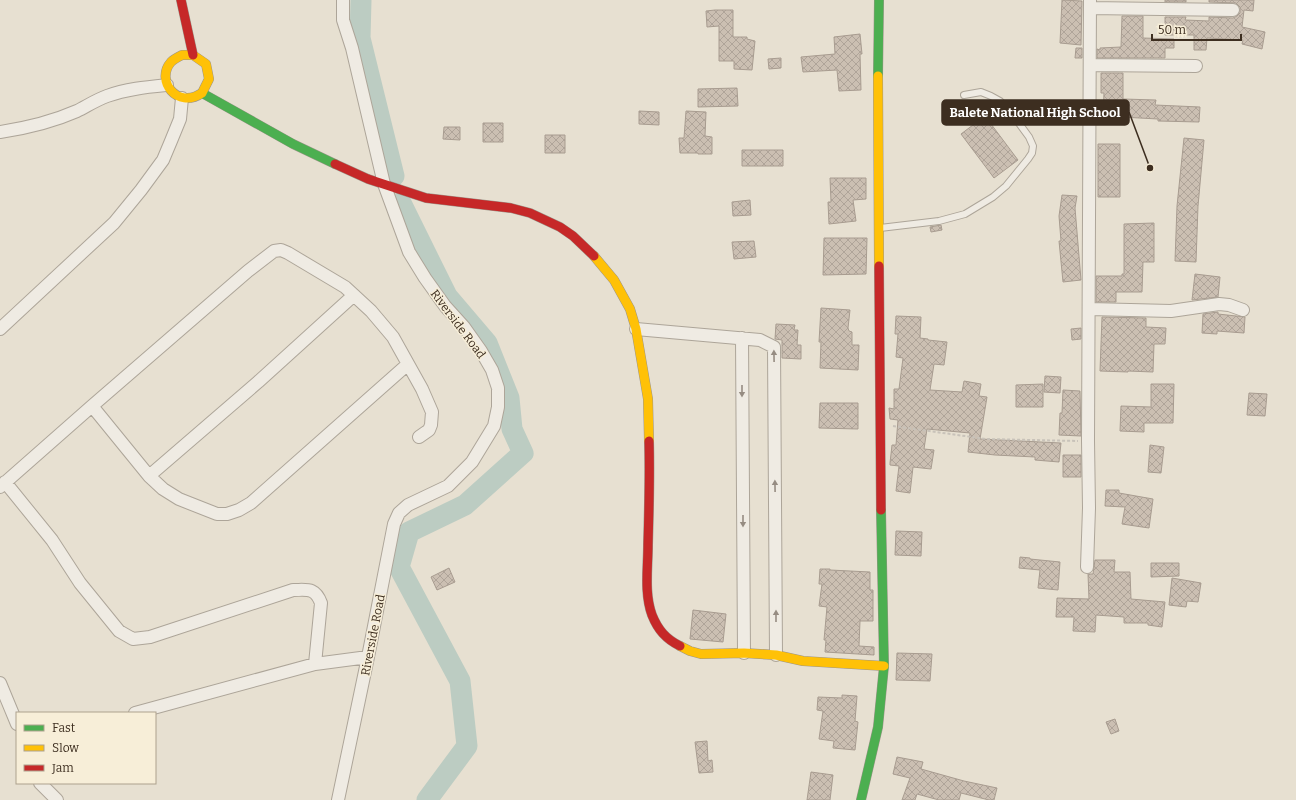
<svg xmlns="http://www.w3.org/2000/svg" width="1296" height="800" font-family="Bitter,serif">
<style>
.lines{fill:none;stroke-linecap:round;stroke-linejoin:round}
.river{stroke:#bcccc2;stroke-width:21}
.building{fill:url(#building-cross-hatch);stroke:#a89c90}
.lane-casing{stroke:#ada599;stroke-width:8}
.street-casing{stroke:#ada599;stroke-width:14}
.fast-casing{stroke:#9c958a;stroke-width:10}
.slow-casing{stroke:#9c958a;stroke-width:10}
.jam-casing{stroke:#9c958a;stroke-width:10}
.path{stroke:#c8c2b9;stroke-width:2;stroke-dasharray:3 2;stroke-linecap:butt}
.lane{stroke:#efebe3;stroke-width:6}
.street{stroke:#efebe3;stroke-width:12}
.fast{stroke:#4caf50;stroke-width:9}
.slow{stroke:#ffc107;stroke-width:9}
.jam{stroke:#c62828;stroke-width:9}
.oneway{fill:#968c82}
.labels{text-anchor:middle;stroke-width:3;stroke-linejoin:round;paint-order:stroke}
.street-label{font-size:12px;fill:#3d2e20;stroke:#f7eed8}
.leader{fill:none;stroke:#3d2e20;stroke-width:1.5}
.callout-dot{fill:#3d2e20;stroke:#f7eed8;stroke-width:1.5}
.callout{fill:#3d2e20;stroke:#3d2e20;stroke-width:1.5}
.callout-label{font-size:13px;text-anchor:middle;font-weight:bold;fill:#fff}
</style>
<defs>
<pattern id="building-cross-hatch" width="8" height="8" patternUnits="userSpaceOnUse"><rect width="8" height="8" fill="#cbbfb2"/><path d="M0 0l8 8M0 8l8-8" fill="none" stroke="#afa499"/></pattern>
</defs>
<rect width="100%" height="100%" fill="#e7e0d1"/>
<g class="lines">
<path class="river" d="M 361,0 L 360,38 L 394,176
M 401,203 L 447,296 L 487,343 L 509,398 L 512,429 L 523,453 L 465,505 L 409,532 L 399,567 L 460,681 L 467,746 L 427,800"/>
</g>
<path class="building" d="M 1062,0 L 1082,1 L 1081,45 L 1060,43 Z
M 1165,0 L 1186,0 L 1186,2 L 1165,2 Z
M 1209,0 L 1254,0 L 1253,11 L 1244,10 L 1242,27 L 1265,32 L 1262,49 L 1242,44 L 1243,40 L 1207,38 L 1206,50 L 1194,50 L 1194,35 L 1165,35 L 1165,17 L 1186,17 L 1185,20 L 1209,21 L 1209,17 L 1233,18 L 1237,16 L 1240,13 L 1240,7 L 1236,3 L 1209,2 Z
M 715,10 L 733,10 L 733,37 L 747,37 L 747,39 L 755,41 L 752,70 L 734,69 L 734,61 L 719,61 L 719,26 L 707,27 L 706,11 Z
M 1122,16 L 1143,16 L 1143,38 L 1174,39 L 1174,48 L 1165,48 L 1165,58 L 1097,58 L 1097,49 L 1100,50 L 1100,48 L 1121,47 Z
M 860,34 L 862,54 L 860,54 L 861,90 L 839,91 L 837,70 L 803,72 L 801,57 L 835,54 L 834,37 Z
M 1076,48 L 1082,48 L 1082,58 L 1075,58 Z
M 781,58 L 781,68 L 769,69 L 768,59 Z
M 1101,73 L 1123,73 L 1123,99 L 1156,100 L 1155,105 L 1200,107 L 1199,122 L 1158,121 L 1158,119 L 1103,116 L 1104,93 L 1101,93 Z
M 737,88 L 738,106 L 698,107 L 698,89 Z
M 639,111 L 659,112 L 659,125 L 639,124 Z
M 686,111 L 706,112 L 705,136 L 712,137 L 712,154 L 698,154 L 698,153 L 680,153 L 679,138 L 684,138 Z
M 985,116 L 1018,160 L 994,178 L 961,134 Z
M 483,123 L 503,123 L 503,142 L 483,142 Z
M 444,127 L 460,127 L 460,140 L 443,139 Z
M 545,135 L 565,135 L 565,153 L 545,153 Z
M 1184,138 L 1204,140 L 1198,206 L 1196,262 L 1175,261 L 1177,206 Z
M 1098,144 L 1120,144 L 1120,197 L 1098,197 Z
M 742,150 L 783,150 L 783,166 L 742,166 Z
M 830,178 L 866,178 L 866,199 L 853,200 L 856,221 L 829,224 L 828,202 L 831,202 Z
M 1062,195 L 1077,196 L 1075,208 L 1081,280 L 1063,282 L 1059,241 L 1061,241 L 1059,216 Z
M 750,200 L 751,215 L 733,216 L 732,202 Z
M 1154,223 L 1154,262 L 1143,262 L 1142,292 L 1116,292 L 1116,302 L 1096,302 L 1096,276 L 1122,276 L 1122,274 L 1124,274 L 1124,224 Z
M 941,225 L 942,230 L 931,232 L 930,227 Z
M 824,238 L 867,238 L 866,274 L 823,275 Z
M 754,241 L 756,257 L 734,259 L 732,242 Z
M 1195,274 L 1220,277 L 1218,297 L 1192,300 Z
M 821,308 L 850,310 L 848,328 L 849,331 L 852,332 L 852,345 L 859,345 L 858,370 L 820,368 L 821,342 L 819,342 Z
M 1218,312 L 1218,314 L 1245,317 L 1244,333 L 1217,331 L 1217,334 L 1202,333 L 1203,314 Z
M 896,316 L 921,317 L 920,338 L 928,339 L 928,340 L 947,342 L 944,365 L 934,364 L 930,390 L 962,392 L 964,381 L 981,384 L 979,396 L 987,397 L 980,439 L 1061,443 L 1059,462 L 1035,460 L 1035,457 L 995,455 L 968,452 L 970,433 L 927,429 L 924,449 L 934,450 L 931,469 L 913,467 L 910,493 L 896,491 L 899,466 L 890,465 L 890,463 L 892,445 L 896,445 L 898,420 L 890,419 L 889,408 L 894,409 L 894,389 L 899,389 L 903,358 L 896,357 L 898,334 L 895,334 Z
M 1102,317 L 1146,318 L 1146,327 L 1166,328 L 1165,344 L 1154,344 L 1153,372 L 1128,371 L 1128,372 L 1100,371 Z
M 776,324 L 795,325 L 794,330 L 798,330 L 797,345 L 801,345 L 801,359 L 782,358 L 782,340 L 775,339 Z
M 1081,328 L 1081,339 L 1072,340 L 1071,329 Z
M 1045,376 L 1061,377 L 1060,393 L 1044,392 Z
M 1043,384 L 1043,407 L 1016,407 L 1016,385 Z
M 1151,384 L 1174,384 L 1173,423 L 1144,423 L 1144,432 L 1120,431 L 1121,406 L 1151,407 Z
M 1063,390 L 1080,391 L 1081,436 L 1059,435 L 1060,413 L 1062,413 Z
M 1249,393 L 1267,394 L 1265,416 L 1247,415 Z
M 820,403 L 858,403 L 858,429 L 819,428 Z
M 1150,445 L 1164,447 L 1161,473 L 1148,472 Z
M 1063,455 L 1081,455 L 1081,477 L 1063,477 Z
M 1106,490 L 1119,490 L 1119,493 L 1153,499 L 1149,528 L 1122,524 L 1125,507 L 1105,506 Z
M 896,531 L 922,532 L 921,556 L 895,555 Z
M 1020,557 L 1030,558 L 1030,559 L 1060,562 L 1058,590 L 1038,588 L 1040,570 L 1019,568 Z
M 1095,560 L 1115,560 L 1114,572 L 1130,572 L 1131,599 L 1165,602 L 1162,627 L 1148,625 L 1148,623 L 1124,623 L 1124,617 L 1096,615 L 1095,632 L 1073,631 L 1074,617 L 1056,617 L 1057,598 L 1089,599 L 1088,574 L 1093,574 Z
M 1151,563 L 1179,563 L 1179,576 L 1151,577 Z
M 449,568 L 455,582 L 437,590 L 431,577 Z
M 820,569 L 830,569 L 830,570 L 870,572 L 870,590 L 873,590 L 873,621 L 860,621 L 859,646 L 874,647 L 874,655 L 825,652 L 826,640 L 824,640 L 827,607 L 819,606 L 822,584 L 819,584 Z
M 1172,578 L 1201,583 L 1198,602 L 1187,601 L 1186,607 L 1169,605 Z
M 693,610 L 726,614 L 723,642 L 690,639 Z
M 897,653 L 932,654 L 930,681 L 896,680 Z
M 842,695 L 857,696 L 855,721 L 858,722 L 855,750 L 833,748 L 834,741 L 819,739 L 823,711 L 817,710 L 818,697 L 842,698 Z
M 1115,719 L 1119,731 L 1111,734 L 1106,722 Z
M 707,741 L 708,761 L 712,760 L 713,772 L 699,773 L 695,742 Z
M 897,757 L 923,762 L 921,769 L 964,781 L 997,788 L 994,800 L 989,800 L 961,793 L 959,800 L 939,800 L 917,794 L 915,800 L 902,800 L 910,778 L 893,774 Z
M 811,772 L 833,775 L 830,800 L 807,800 Z"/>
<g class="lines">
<g class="lane-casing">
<path id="lane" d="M 880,228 L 939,221 L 965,214 L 993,197 L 1006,186 L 1028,159 L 1032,153 L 1033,146 L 1029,137 L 1013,115 L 1000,101 L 991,96 L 981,92 L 964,95"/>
</g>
<g class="street-casing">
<path id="street" d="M 1090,8 L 1233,10
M 1090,65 L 1196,66
M 0,132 C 27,128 52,122 77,111 C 87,106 96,100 107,96 C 126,89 147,87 167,85
M 1089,309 L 1171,311 L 1219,304 L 1229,305 L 1243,310
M 0,329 L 114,223 L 141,190 L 163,160 L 171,141 L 180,119 L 182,98
M 636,329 L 760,340 L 774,347 L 776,655
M 742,338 L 744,653
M 92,406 L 149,476 L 163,489 L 179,499 L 217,514 L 227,514 L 239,510 L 251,503 L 408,364
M 149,476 L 258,382 L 354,295
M 5,482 L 52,540 L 80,583 L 119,631 L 133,639 L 150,637 L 293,590 C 307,590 315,587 321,603 L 315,664
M 0,487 L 92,406 L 248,271 L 274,251 L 281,250 L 288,253 L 345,287 L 371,311 L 393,337 L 422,389 L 432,412 L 431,425 L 429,430 L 419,437
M 1087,567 L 1089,508 L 1088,441 L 1090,0
M 0,683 L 17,724
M 135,713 L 315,664 L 368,657
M 40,783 L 57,800
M 338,800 L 368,657 L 394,524 L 399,513 L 408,505 L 448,486 L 472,462 L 494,426 L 498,407 L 498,388 L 492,370 L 481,351 L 464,327 L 445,306 L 425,278 L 409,252 L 384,184 L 352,48 L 343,20 L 343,0"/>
</g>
<g class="fast-casing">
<path id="fast" d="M 878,76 L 879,0
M 202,93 L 293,144 L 335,164
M 861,800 L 878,727 L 884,666 L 881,510"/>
</g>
<g class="slow-casing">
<path id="slow" d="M 182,55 L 193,55 L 206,64 L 209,79 L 202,93 C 177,110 155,80 171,62 C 174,59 178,57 182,55 Z
M 878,76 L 879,266
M 594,256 L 614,280 L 630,309 L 636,329 L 648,399 L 649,441
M 680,646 L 690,651 L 701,654 L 744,653 L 776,655 L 803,661 L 884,666"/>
</g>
<g class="jam-casing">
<path id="jam" d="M 181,0 L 193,55
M 335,164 L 368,179 L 426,198 L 511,208 L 530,213 L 560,227 L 573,236 L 594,256
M 879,266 L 881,510
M 649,441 C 650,476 649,511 648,545 C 648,568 644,593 652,615 C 658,630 666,639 680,646"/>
</g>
<path class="path" d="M 893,426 L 986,439 L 1078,441"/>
<use href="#lane" class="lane"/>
<use href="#street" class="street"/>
<use href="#fast" class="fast"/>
<use href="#slow" class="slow"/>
<use href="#jam" class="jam"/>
</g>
<defs><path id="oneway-solid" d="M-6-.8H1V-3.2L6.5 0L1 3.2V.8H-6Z"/></defs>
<g class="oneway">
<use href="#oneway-solid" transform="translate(774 356) rotate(-91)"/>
<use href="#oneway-solid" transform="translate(742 391) rotate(90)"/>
<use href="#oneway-solid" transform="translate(775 486) rotate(-91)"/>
<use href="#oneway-solid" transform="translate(743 521) rotate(90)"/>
<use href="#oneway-solid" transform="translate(776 616) rotate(-90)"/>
</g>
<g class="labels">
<g class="street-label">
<text transform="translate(458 324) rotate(53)" y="4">Riverside Road</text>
<text transform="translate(373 635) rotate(-79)" y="4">Riverside Road</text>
</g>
</g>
<path class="leader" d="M1150 168L1129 112"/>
<circle class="callout-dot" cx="1150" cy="168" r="4"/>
<rect class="callout" x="942" y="100" width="187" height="25" rx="4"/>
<g class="callout-label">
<text x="1035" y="117">Balete National High School</text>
</g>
<rect x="16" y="712" width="140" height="72" fill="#f7eed8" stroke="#ada18e"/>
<rect x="24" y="725" width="20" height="6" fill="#4caf50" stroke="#ada18e"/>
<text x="52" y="732" font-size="12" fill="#3d2e20">Fast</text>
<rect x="24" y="745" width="20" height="6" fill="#ffc107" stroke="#ada18e"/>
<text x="52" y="752" font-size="12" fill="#3d2e20">Slow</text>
<rect x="24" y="765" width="20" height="6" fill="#c62828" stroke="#ada18e"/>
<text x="52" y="772" font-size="12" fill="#3d2e20">Jam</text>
<path d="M1152 34v6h89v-6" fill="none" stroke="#3d2e20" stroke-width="2"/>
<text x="1158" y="34" font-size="12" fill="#3d2e20" stroke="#f7eed8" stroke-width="3" paint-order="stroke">50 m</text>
</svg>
